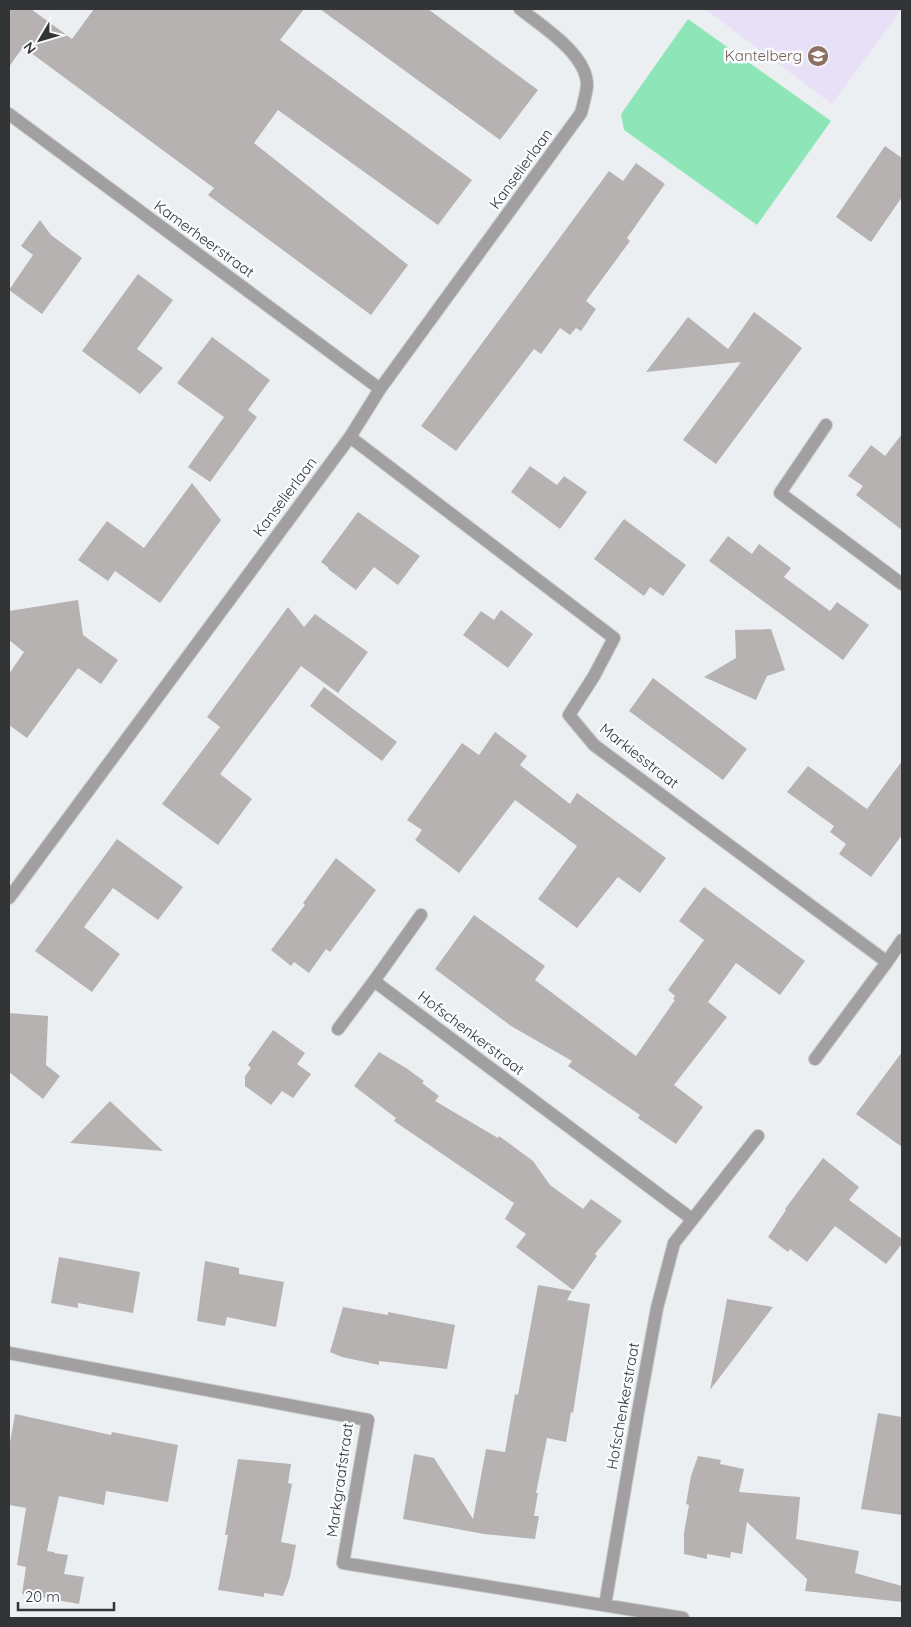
<svg xmlns="http://www.w3.org/2000/svg" width="911" height="1627" font-family="Quicksand,sans-serif">
<style>
.education{fill:#e8e0f6}
.green{fill:#8ee5b8}
.building{fill:#b6b2b2}
.lines{fill:none;stroke-linecap:round;stroke-linejoin:round}
.minor-casing{stroke:#c7cacb;stroke-width:14}
.minor{stroke:#a19f9f;stroke-width:12}
.labels{text-anchor:middle;stroke-width:5;stroke-linejoin:round;paint-order:stroke}
.education-label{font-size:15px;fill:#785e54;stroke:#f9fcff;text-anchor:end}
.street-label{font-size:15px;fill:#333435;stroke:#f9fcff}
</style>
<rect width="100%" height="100%" fill="#eceff1"/>
<path class="education" d="M 705,9 L 902,9 L 832,104 Z"/>
<path class="green" d="M 688,19 L 831,121 L 757,225 L 624,130 L 621,114 Z"/>
<path class="building" d="M 9,9 L 31,9 L 72,39 L 94,9 L 304,9 L 280,40 L 472,180 L 438,225 L 278,110 L 254,143 L 408,265 L 371,315 L 208,195 L 214,188 L 23,47 L 9,67 Z
M 320,9 L 428,9 L 538,90 L 500,140 Z
M 885,146 L 902,158 L 902,197 L 871,242 L 836,217 Z
M 636,163 L 665,184 L 627,238 L 630,241 L 586,301 L 596,309 L 581,331 L 576,328 L 570,335 L 560,328 L 541,354 L 534,349 L 456,451 L 421,426 L 609,171 L 623,181 Z
M 40,220 L 51,235 L 82,258 L 42,314 L 9,290 L 33,255 L 21,246 Z
M 138,274 L 173,300 L 137,349 L 163,368 L 140,394 L 82,351 Z
M 754,312 L 802,348 L 716,464 L 683,440 L 741,362 L 646,372 L 688,317 L 728,349 Z
M 212,337 L 270,380 L 248,410 L 257,417 L 210,482 L 188,467 L 224,417 L 177,383 Z
M 902,434 L 902,530 L 856,495 L 863,486 L 848,476 L 871,445 L 885,456 Z
M 530,466 L 557,485 L 564,476 L 587,492 L 560,529 L 511,492 Z
M 192,483 L 221,520 L 160,603 L 115,571 L 108,581 L 78,560 L 107,521 L 144,548 Z
M 358,512 L 420,556 L 398,585 L 374,567 L 356,590 L 328,569 L 329,568 L 321,562 Z
M 624,519 L 686,565 L 663,596 L 650,587 L 644,596 L 594,559 Z
M 728,536 L 752,554 L 759,544 L 791,568 L 784,577 L 830,611 L 837,602 L 869,625 L 843,660 L 709,561 Z
M 78,600 L 83,635 L 118,660 L 101,684 L 78,668 L 27,738 L 9,725 L 9,674 L 24,652 L 9,640 L 9,611 Z
M 288,607 L 304,627 L 315,614 L 368,652 L 338,693 L 301,666 L 220,774 L 252,799 L 218,845 L 162,804 L 220,727 L 207,717 Z
M 501,610 L 533,634 L 508,668 L 463,635 L 481,611 L 494,620 Z
M 771,629 L 785,670 L 767,676 L 756,700 L 704,677 L 736,658 L 735,630 Z
M 653,678 L 747,749 L 723,780 L 629,711 Z
M 324,687 L 397,742 L 382,761 L 310,706 Z
M 495,732 L 527,756 L 520,765 L 570,804 L 577,793 L 666,858 L 640,893 L 618,877 L 577,928 L 538,899 L 577,846 L 515,800 L 459,873 L 415,840 L 422,830 L 407,820 L 462,743 L 479,755 Z
M 902,761 L 902,835 L 871,877 L 839,854 L 846,844 L 830,832 L 834,826 L 787,792 L 808,766 L 867,809 Z
M 117,839 L 183,887 L 158,920 L 113,888 L 84,927 L 120,954 L 92,992 L 35,951 Z
M 336,858 L 376,890 L 330,952 L 326,949 L 309,973 L 294,962 L 291,966 L 271,950 L 305,905 L 303,903 Z
M 704,887 L 805,961 L 780,995 L 736,963 L 708,1002 L 727,1017 L 674,1085 L 703,1107 L 676,1144 L 638,1118 L 640,1115 L 568,1066 L 572,1061 L 511,1026 L 435,969 L 474,915 L 545,966 L 535,980 L 636,1056 L 675,1000 L 673,999 L 675,996 L 668,990 L 704,940 L 679,921 Z
M 9,1013 L 48,1016 L 46,1065 L 60,1076 L 43,1099 L 9,1072 Z
M 273,1030 L 305,1053 L 297,1064 L 311,1074 L 293,1098 L 282,1091 L 271,1105 L 245,1086 L 245,1076 L 251,1068 L 248,1065 Z
M 379,1052 L 406,1068 L 424,1081 L 422,1083 L 439,1096 L 435,1101 L 498,1138 L 499,1136 L 533,1161 L 550,1185 L 583,1209 L 591,1199 L 622,1221 L 595,1254 L 597,1256 L 573,1290 L 516,1247 L 526,1234 L 505,1219 L 514,1203 L 394,1121 L 396,1118 L 354,1086 Z
M 902,1052 L 902,1147 L 856,1114 Z
M 110,1101 L 163,1151 L 70,1143 Z
M 823,1158 L 859,1187 L 849,1200 L 902,1239 L 902,1244 L 886,1264 L 835,1226 L 807,1262 L 790,1249 L 788,1252 L 768,1237 L 786,1210 L 785,1209 Z
M 59,1257 L 140,1272 L 133,1313 L 78,1303 L 78,1308 L 51,1303 Z
M 205,1261 L 239,1268 L 239,1274 L 284,1282 L 276,1327 L 227,1317 L 225,1326 L 197,1321 Z
M 538,1285 L 572,1291 L 567,1300 L 590,1304 L 573,1413 L 571,1412 L 566,1442 L 547,1438 L 536,1493 L 538,1493 L 534,1516 L 539,1516 L 535,1539 L 484,1534 L 403,1519 L 414,1454 L 434,1458 L 473,1519 L 486,1449 L 505,1452 L 515,1394 L 518,1395 Z
M 727,1299 L 773,1307 L 710,1390 L 722,1327 Z
M 343,1307 L 388,1315 L 388,1312 L 455,1325 L 447,1369 L 379,1361 L 379,1365 L 342,1357 L 330,1352 Z
M 878,1413 L 902,1417 L 902,1515 L 861,1509 Z
M 15,1414 L 111,1435 L 112,1432 L 178,1445 L 168,1502 L 106,1491 L 104,1505 L 59,1496 L 47,1551 L 54,1552 L 54,1553 L 68,1555 L 64,1574 L 84,1577 L 79,1604 L 22,1594 L 26,1567 L 17,1565 L 26,1508 L 9,1505 L 9,1448 Z
M 698,1456 L 721,1460 L 720,1464 L 744,1469 L 739,1492 L 800,1497 L 796,1539 L 859,1551 L 855,1573 L 902,1586 L 902,1602 L 805,1591 L 807,1579 L 747,1522 L 742,1554 L 731,1552 L 730,1558 L 707,1554 L 707,1559 L 684,1554 L 684,1533 L 689,1505 L 686,1504 L 691,1476 Z
M 238,1459 L 291,1464 L 288,1483 L 292,1484 L 281,1542 L 296,1545 L 290,1577 L 283,1596 L 264,1593 L 264,1597 L 218,1590 L 228,1535 L 225,1535 Z"/>
<g class="lines">
<g class="minor-casing">
<path id="minor" d="M 9,114 L 380,389
M 826,425 L 780,493 L 902,584
M 350,437 L 614,638 L 594,676 L 569,715 L 594,745 L 887,962 L 815,1059
M 9,898 L 350,437 L 380,389 L 581,113 C 583,105 586,95 587,86 C 588,55 542,26 520,9
M 887,962 L 902,940
M 374,981 L 421,915
M 338,1029 L 374,981 L 692,1219
M 9,1353 L 368,1420 L 343,1563 L 683,1618
M 605,1605 L 638,1412 L 657,1308 L 674,1243 L 758,1136"/>
</g>
<use href="#minor" class="minor"/>
</g>
<defs>
<g id="school-disc" transform="scale(1.125)"><circle r="9.5" fill="#8d6e63" stroke="#f9fcff"/><path d="M0-5L7-2L0 1L-7-2ZM-4 1L0 2.5L4 1V4Q0 6-4 4Z" fill="#fff"/></g>
</defs>
<g fill-rule="evenodd">
<use href="#school-disc" x="818" y="56"/>
</g>
<g class="labels">
<g class="education-label">
<text x="802" y="61">Kantelberg</text>
</g>
<g class="street-label">
<text transform="translate(521 169) rotate(-54)" y="5">Kanselierlaan</text>
<text transform="translate(204 239) rotate(36)" y="5">Kamerheerstraat</text>
<text transform="translate(285 497) rotate(-53)" y="5">Kanselierlaan</text>
<text transform="translate(639 756) rotate(38)" y="5">Markiesstraat</text>
<text transform="translate(471 1033) rotate(37)" y="5">Hofschenkerstraat</text>
<text transform="translate(623 1406) rotate(-80)" y="5">Hofschenkerstraat</text>
<text transform="translate(340 1480) rotate(-82)" y="5">Markgraafstraat</text>
</g>
</g>
<rect width="911" height="1627" fill="none" stroke="#333435" stroke-width="20"/>
<g transform="translate(40 40) rotate(232)" stroke="#f9fcff" stroke-width="4" paint-order="stroke">
<path d="M0-4L9 19L0 12L-9 19Z" fill="#333435"/>
<text y="-8" font-size="14" font-weight="bold" text-anchor="middle" fill="#333435">N</text>
</g>
<path d="M18 1602v8h96v-8" fill="none" stroke="#333435" stroke-width="2.5"/>
<text x="25" y="1602" font-size="15" fill="#333435" stroke="#f9fcff" stroke-width="4" paint-order="stroke">20 m</text>
</svg>
